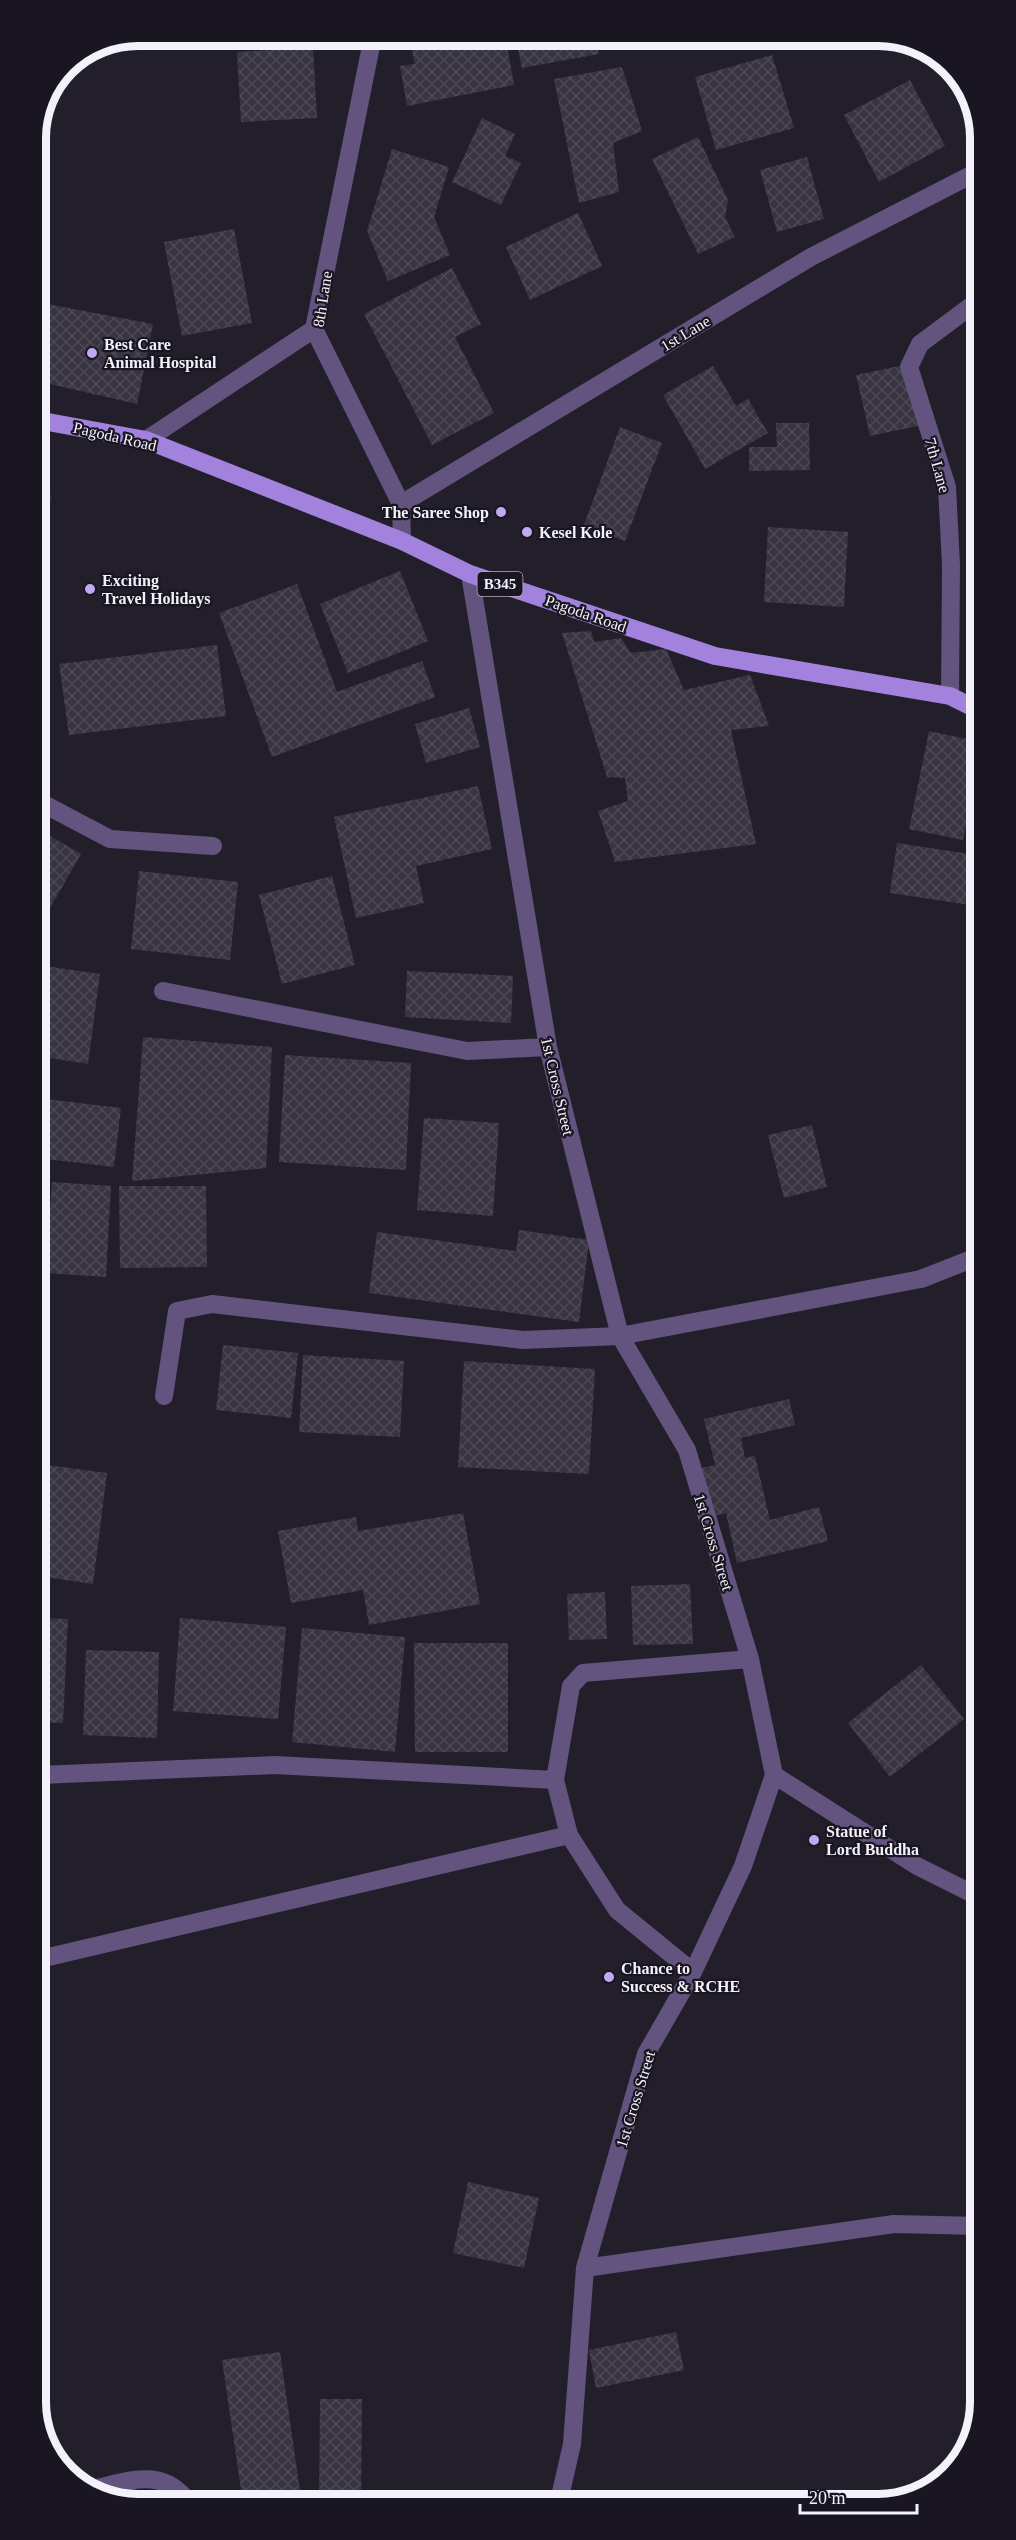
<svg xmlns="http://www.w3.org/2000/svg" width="1016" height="2540" font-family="Georgia,serif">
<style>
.building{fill:url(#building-cross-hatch)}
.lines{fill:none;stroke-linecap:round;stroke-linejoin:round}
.minor{stroke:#62537f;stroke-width:18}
.major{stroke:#a382de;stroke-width:18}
.poi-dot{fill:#c1a8f3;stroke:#191621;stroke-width:2}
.labels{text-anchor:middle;stroke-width:4.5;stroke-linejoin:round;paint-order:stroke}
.shield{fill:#191621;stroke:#b2afb8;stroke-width:1.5}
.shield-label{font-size:15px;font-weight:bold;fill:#f3f1f9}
.street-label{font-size:16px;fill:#f3f1f9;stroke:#191621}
.poi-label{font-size:16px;font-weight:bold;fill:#f3f1f9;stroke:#191621;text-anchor:start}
.rim{fill:none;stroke:#f3f1f9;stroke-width:8}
</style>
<defs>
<pattern id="building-cross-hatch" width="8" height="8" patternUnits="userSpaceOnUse" patternTransform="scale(1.5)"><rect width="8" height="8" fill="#383441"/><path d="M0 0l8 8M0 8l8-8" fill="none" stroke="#4c4854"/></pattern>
</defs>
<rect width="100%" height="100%" fill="#231f2a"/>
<path class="building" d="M 596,39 L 599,54 L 522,68 L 516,40 Z
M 506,40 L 514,85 L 407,106 L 400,66 L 415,64 L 410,41 Z
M 313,48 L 317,118 L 241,122 L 237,52 Z
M 772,55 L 794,128 L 716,150 L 695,77 Z
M 622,67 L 642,131 L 613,143 L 619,192 L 579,203 L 554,79 Z
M 910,80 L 945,146 L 879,182 L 844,115 Z
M 482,118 L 515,134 L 505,156 L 521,163 L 501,205 L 452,182 Z
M 698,137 L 728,200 L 725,217 L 735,237 L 698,254 L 652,159 Z
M 392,149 L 449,167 L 434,217 L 450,255 L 388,281 L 367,231 Z
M 807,157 L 824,219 L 777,232 L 760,170 Z
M 578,213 L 602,266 L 530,300 L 506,247 Z
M 234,229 L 252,323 L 182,336 L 164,242 Z
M 452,268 L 481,324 L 455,337 L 494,413 L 432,445 L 364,314 Z
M 37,302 L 153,324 L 137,404 L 37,381 Z
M 904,365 L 918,426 L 870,436 L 856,375 Z
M 713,366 L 736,406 L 748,399 L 768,433 L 705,469 L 663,395 Z
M 776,423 L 809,423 L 810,470 L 749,471 L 749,447 L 777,447 Z
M 620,427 L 662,443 L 625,541 L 584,525 Z
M 37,494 L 51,496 L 40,571 L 37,571 Z
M 768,527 L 848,532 L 844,607 L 764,602 Z
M 400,571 L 428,641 L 348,673 L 320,604 Z
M 297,584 L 337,692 L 422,661 L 435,697 L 272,757 L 219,613 Z
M 591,631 L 594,642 L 621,638 L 631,653 L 666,649 L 684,690 L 750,675 L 769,726 L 731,730 L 756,844 L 615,862 L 598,811 L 628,801 L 625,778 L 607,777 L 562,633 Z
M 217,645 L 226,716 L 69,735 L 59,664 Z
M 469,708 L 480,747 L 426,763 L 415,724 Z
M 929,731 L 976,741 L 976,775 L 963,840 L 909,829 Z
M 478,786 L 492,849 L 416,866 L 424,903 L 356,918 L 334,817 Z
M 38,829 L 81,854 L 38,929 Z
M 897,843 L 976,855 L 977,906 L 890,893 Z
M 139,871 L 238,882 L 230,960 L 131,949 Z
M 332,876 L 355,965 L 282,984 L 259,895 Z
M 38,965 L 100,974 L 88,1064 L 38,1056 Z
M 407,971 L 513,976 L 511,1023 L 405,1017 Z
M 143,1037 L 272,1047 L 266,1168 L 132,1181 Z
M 285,1055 L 411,1063 L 406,1170 L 279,1162 Z
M 38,1098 L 121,1108 L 114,1167 L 38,1158 Z
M 424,1118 L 499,1123 L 493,1216 L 417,1210 Z
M 812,1125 L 827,1187 L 784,1198 L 768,1135 Z
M 52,1182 L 111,1186 L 106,1277 L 46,1273 Z
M 119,1186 L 206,1186 L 207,1267 L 120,1268 Z
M 519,1230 L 589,1240 L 579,1322 L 369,1293 L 377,1232 L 516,1251 Z
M 223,1345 L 298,1353 L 291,1418 L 216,1410 Z
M 303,1355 L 404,1361 L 400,1437 L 299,1432 Z
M 464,1361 L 595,1369 L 589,1474 L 458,1467 Z
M 789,1399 L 795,1425 L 741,1438 L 745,1458 L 755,1456 L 770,1520 L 819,1507 L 828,1541 L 737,1563 L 726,1513 L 709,1517 L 697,1469 L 715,1465 L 704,1419 Z
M 39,1464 L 107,1473 L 93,1584 L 39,1576 Z
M 463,1513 L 480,1604 L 369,1625 L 363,1590 L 291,1603 L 278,1531 L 356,1517 L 358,1531 Z
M 690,1584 L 693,1644 L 633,1645 L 631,1586 Z
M 605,1592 L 607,1639 L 569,1640 L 567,1594 Z
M 40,1618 L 68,1619 L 63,1723 L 40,1722 Z
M 180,1618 L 286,1627 L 278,1719 L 173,1711 Z
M 302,1628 L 405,1637 L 395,1752 L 292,1742 Z
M 414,1643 L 508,1643 L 508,1752 L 415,1752 Z
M 86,1650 L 159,1652 L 157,1738 L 83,1735 Z
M 921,1665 L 964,1719 L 890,1777 L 848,1723 Z
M 468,2182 L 539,2198 L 524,2268 L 453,2253 Z
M 676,2332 L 684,2370 L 596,2388 L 589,2350 Z
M 280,2352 L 301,2498 L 264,2503 L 243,2503 L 222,2360 Z
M 320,2399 L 362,2399 L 361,2502 L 319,2503 Z"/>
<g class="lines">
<path class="minor" d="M 372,41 L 314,329 L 401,504 L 402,541
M 146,440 L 314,329
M 401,504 L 811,257 L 975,173
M 470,574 L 548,1047 L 620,1336 L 687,1450 L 750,1659 L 774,1775 L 743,1866 L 693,1972 L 646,2054 L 585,2268 L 572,2444 L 559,2501
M 950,696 L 951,565 L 947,487 L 909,367 L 920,344 L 975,303
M 38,801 L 110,839 L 213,846
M 163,991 L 467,1051 L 548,1047
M 164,1396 L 177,1311 L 212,1304 L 523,1340 L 620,1336 L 921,1279 L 977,1257
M 40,1775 L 275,1765 L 555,1780
M 774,1775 L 917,1866 L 979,1897
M 40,1959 L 569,1835
M 693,1972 L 617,1910 L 569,1835 L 555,1780 L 571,1686 L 583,1673 L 750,1659
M 585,2268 L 894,2224 L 980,2226
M 92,2489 C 130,2481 163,2466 189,2503"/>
<path class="major" d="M 37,420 L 146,440 L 402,541 L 470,574 L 715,656 L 950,696 L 976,709"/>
</g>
<g class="poi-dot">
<circle cx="92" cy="353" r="6"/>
<circle cx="501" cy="512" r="6"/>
<circle cx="527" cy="532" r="6"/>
<circle cx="90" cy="589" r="6"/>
<circle cx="814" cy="1840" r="6"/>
<circle cx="609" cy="1977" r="6"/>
</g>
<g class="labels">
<rect class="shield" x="477.5" y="572" width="45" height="24" rx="4.5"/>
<g class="shield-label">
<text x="500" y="589">B345</text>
</g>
<g class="street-label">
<text transform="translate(322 299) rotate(-81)" y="6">8th Lane</text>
<text transform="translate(685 333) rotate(-31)" y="6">1st Lane</text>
<text transform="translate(115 436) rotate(13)" y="6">Pagoda Road</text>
<text transform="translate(938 465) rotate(74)" y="6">7th Lane</text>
<text transform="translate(586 613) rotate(19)" y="6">Pagoda Road</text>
<text transform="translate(558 1086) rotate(77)" y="6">1st Cross Street</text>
<text transform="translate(714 1542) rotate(73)" y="6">1st Cross Street</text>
<text transform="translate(635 2099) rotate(-73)" y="6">1st Cross Street</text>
</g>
<g class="poi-label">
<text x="104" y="350">Best Care<tspan x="104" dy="18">Animal Hospital</tspan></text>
<text x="489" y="518" text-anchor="end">The Saree Shop</text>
<text x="539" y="538">Kesel Kole</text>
<text x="102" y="586">Exciting<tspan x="102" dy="18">Travel Holidays</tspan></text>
<text x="826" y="1837">Statue of<tspan x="826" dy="18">Lord Buddha</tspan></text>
<text x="621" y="1974">Chance to<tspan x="621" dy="18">Success &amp; RCHE</tspan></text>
</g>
</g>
<path d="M0 0H1016V2540H0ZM138 46H878A92 92 0 0 1 970 138V2402A92 92 0 0 1 878 2494H138A92 92 0 0 1 46 2402V138A92 92 0 0 1 138 46Z" fill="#191621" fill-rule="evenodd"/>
<path class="rim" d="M138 46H878A92 92 0 0 1 970 138V2402A92 92 0 0 1 878 2494H138A92 92 0 0 1 46 2402V138A92 92 0 0 1 138 46Z"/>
<path d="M800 2504v9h117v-9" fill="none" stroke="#f3f1f9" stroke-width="3"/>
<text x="809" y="2504" font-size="18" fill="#f3f1f9" stroke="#191621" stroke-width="4.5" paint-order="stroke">20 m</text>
</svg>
